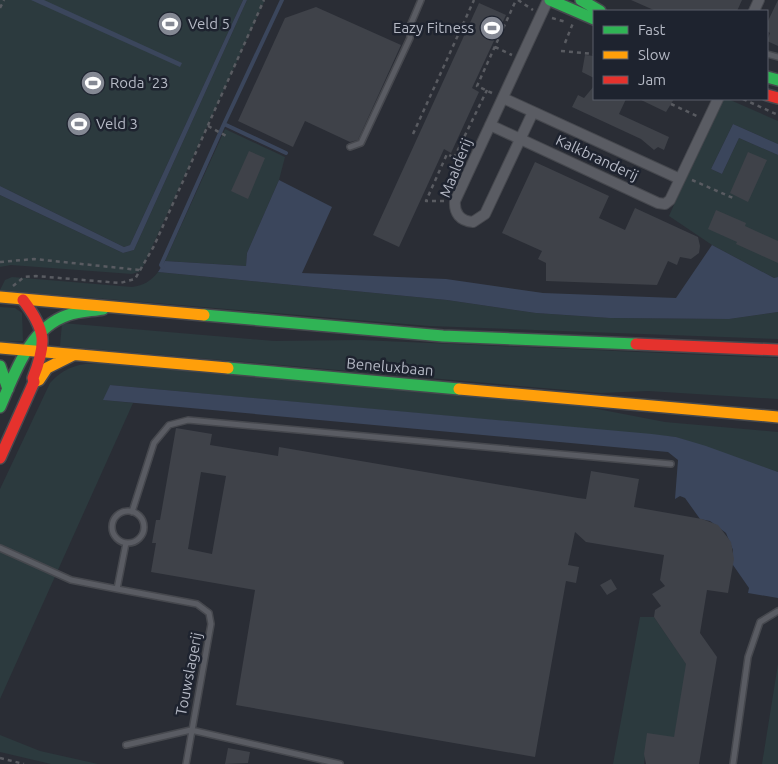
<svg xmlns="http://www.w3.org/2000/svg" width="778" height="764" font-family="Ubuntu,sans-serif">
<style>
.green{fill:#2c3a3e}
.water{fill:#3b465c}
.lines{fill:none;stroke-linecap:round;stroke-linejoin:round}
.stream{stroke:#3b465c;stroke-width:4}
.building{fill:#3f4249;fill-rule:evenodd}
.lane-casing{stroke:#46484e;stroke-width:8}
.street-casing{stroke:#46484e;stroke-width:12}
.fast-casing{stroke:#46484e;stroke-width:14}
.slow-casing{stroke:#46484e;stroke-width:14}
.jam-casing{stroke:#46484e;stroke-width:14}
.path{stroke:#595b61;stroke-width:2.5;stroke-dasharray:4 4;stroke-linecap:butt}
.lane{stroke:#5a5c63;stroke-width:5}
.street{stroke:#5a5c63;stroke-width:10}
.fast{stroke:#30b455;stroke-width:11}
.slow{stroke:#ff9f0a;stroke-width:11}
.jam{stroke:#e5322d;stroke-width:11}
.labels{text-anchor:middle;stroke-width:5;stroke-linejoin:round;paint-order:stroke}
.poi-label{font-size:15px;fill:#b5b9c5;stroke:#1e232f;text-anchor:start}
.street-label{font-size:15px;fill:#b5b9c5;stroke:#1e232f}
</style>
<rect width="100%" height="100%" fill="#2a2d35"/>
<path class="green" d="M 0,0 L 243,0 L 130,245 L 124,247 L 0,186 Z
M 247,0 L 265,0 L 141,271 L 132,274 L 11,265 L 0,267 L 0,195 L 123,253 L 134,250 Z
M 721,99 L 728,99 L 778,121 L 778,144 L 733,124 L 711,169 L 722,174 L 739,138 L 778,155 L 778,277 L 774,278 L 712,245 L 669,216 Z
M 225,129 L 285,157 L 279,180 L 247,253 L 246,266 L 165,261 Z
M 158,272 L 447,300 L 536,313 L 610,318 L 729,319 L 778,312 L 778,339 L 429,326 L 0,290 L 5,280 L 12,277 L 132,287 C 144,285 150,282 158,272 Z
M 0,307 L 15,308 L 22,313 L 23,341 L 0,342 Z
M 62,323 L 274,341 L 361,340 L 778,358 L 778,399 L 648,391 L 601,393 L 60,346 Z
M 98,363 L 582,406 L 665,422 L 778,432 L 778,472 L 676,437 L 110,385 L 104,400 L 133,403 L 0,699 L 0,489 L 50,383 C 65,367 77,364 98,363 Z
M 640,617 L 654,617 L 687,665 L 673,746 L 647,742 L 644,764 L 613,764 Z
M 778,664 L 778,764 L 762,764 Z
M 0,735 L 40,751 L 98,764 L 51,764 L 0,752 Z"/>
<path class="water" d="M 31,0 L 44,0 L 182,63 L 180,67 Z
M 243,0 L 247,0 L 134,250 L 123,253 L 0,195 L 0,186 L 124,247 L 130,245 Z
M 733,124 L 778,144 L 778,155 L 739,138 L 722,174 L 711,169 Z
M 279,180 L 332,207 L 302,273 L 446,279 L 543,293 L 676,298 L 712,245 L 774,278 L 778,277 L 778,312 L 729,319 L 610,318 L 536,313 L 447,300 L 158,272 L 165,261 L 246,266 L 247,253 Z
M 110,385 L 652,434 L 676,437 L 706,446 L 778,472 L 778,598 L 748,593 L 749,588 L 733,565 L 733,550 L 726,533 L 710,521 L 700,519 L 685,498 L 680,496 L 675,499 L 678,460 L 668,452 L 103,400 Z"/>
<g class="lines">
<path class="stream" d="M 282,0 L 224,124 L 286,153
M 163,268 L 161,265 L 224,124"/>
</g>
<path class="building" d="M 631,0 L 742,0 L 737,11 L 656,11 Z
M 778,0 L 778,46 L 767,41 L 770,33 L 767,31 L 767,23 Z
M 479,3 L 506,15 L 472,88 L 479,92 L 451,153 L 444,149 L 399,247 L 373,235 Z
M 316,7 L 401,45 L 358,140 L 350,142 L 305,121 L 293,147 L 238,121 L 285,18 Z
M 585,55 L 594,56 L 594,78 L 582,72 Z
M 594,86 L 594,99 L 626,99 L 619,114 L 669,137 L 664,150 L 658,147 L 654,150 L 641,139 L 572,107 L 578,95 L 584,98 Z
M 639,99 L 674,99 L 666,112 Z
M 249,151 L 265,158 L 248,199 L 231,191 Z
M 748,152 L 767,160 L 748,202 L 730,193 Z
M 535,162 L 609,196 L 599,218 L 625,230 L 635,208 L 698,237 L 700,246 L 699,253 L 691,259 L 680,257 L 677,265 L 668,261 L 657,285 L 546,281 L 546,263 L 538,259 L 542,251 L 502,233 Z
M 716,210 L 746,223 L 745,226 L 778,241 L 778,263 L 736,244 L 737,242 L 708,229 Z
M 176,428 L 212,434 L 210,445 L 278,456 L 279,447 L 578,498 L 586,499 L 591,471 L 639,479 L 634,507 L 702,519 L 718,525 L 731,542 L 734,559 L 728,593 L 707,590 L 700,633 L 717,657 L 699,764 L 646,764 L 644,754 L 647,733 L 674,737 L 686,664 L 654,617 L 655,610 L 661,606 L 652,594 L 665,586 L 660,580 L 664,555 L 586,542 L 575,532 L 568,565 L 579,567 L 576,583 L 566,581 L 535,757 L 236,705 L 255,590 L 151,572 L 156,543 L 152,543 L 156,520 L 160,520 ZM 201,472 L 226,476 L 212,554 L 188,549 Z
M 611,579 L 617,589 L 607,595 L 600,585 Z
M 228,748 L 250,752 L 248,763 L 225,764 Z"/>
<g class="lines">
<g class="lane-casing">
<path id="lane" d="M 767,54 L 778,57
M 350,147 L 361,143 L 410,38 L 410,26 L 421,0
M112 527a16 16 0 1 1 32 0a16 16 0 1 1-32 0Z
M 132,512 L 154,443 L 169,425 L 188,420 L 671,464
M 126,543 L 117,589 L 197,604 L 209,613 L 211,624 L 186,764
M 0,548 L 71,580 L 117,589
M 126,745 L 191,730 L 340,764
M 733,764 L 748,657 L 760,622 L 778,611"/>
</g>
<g class="street-casing">
<path id="street" d="M 754,11 L 759,0
M 503,98 L 680,179 L 718,99
M 533,112 L 485,214 L 473,222 C 460,221 454,213 455,201 L 548,0
M 490,125 L 658,203 L 665,204 L 670,200 L 680,179"/>
</g>
<g class="fast-casing">
<path id="fast" d="M 550,0 L 594,19
M 581,0 L 600,11
M 767,77 L 778,80
M 204,315 L 443,336 L 636,344
M 0,366 L 8,389
M 228,368 L 459,389
M 0,407 C 15,373 29,328 68,315 C 79,311 92,311 103,309"/>
</g>
<g class="slow-casing">
<path id="slow" d="M 0,297 L 204,315
M 0,348 L 228,368
M 34,382 L 39,380 L 47,368 L 73,355
M 459,389 L 778,417"/>
</g>
<g class="jam-casing">
<path id="jam" d="M 767,95 L 778,98
M 636,344 L 778,350
M 0,458 L 34,382 L 33,378 C 47,343 46,330 23,300"/>
</g>
<path class="path" d="M 518,0 L 533,10
M 0,8 L 4,0
M 552,18 L 566,22
M 565,43 L 573,23
M 495,47 L 512,55
M 561,51 L 594,54
M 492,93 L 477,86 L 516,0
M 743,99 L 778,115
M 671,104 L 699,117
M 208,126 L 228,137
M 413,134 L 474,0
M 454,158 L 487,90
M 692,180 L 733,198
M 444,201 L 426,201 L 447,154 L 463,162
M 0,262 L 34,259 L 139,270
M 13,286 L 24,277 L 36,276 L 120,283 L 135,279 L 154,246 L 264,0
M 0,758 L 24,764"/>
<use href="#lane" class="lane"/>
<use href="#street" class="street"/>
<use href="#fast" class="fast"/>
<use href="#slow" class="slow"/>
<use href="#jam" class="jam"/>
</g>
<defs>
<g id="stadium-disc" transform="scale(1.25)"><circle r="9.5" fill="#848893" stroke="#1e232f"/><path d="M0-5a6.5 5 0 1 0 0 10a6.5 5 0 1 0 0-10ZM-3.5-1.8h7v3.6h-7Z" fill="#fff"/></g>
</defs>
<g fill-rule="evenodd">
<use href="#stadium-disc" x="170" y="24"/>
<use href="#stadium-disc" x="492" y="28"/>
<use href="#stadium-disc" x="93" y="83"/>
<use href="#stadium-disc" x="79" y="124"/>
</g>
<g class="labels">
<g class="poi-label">
<text x="188" y="29">Veld 5</text>
<text x="474" y="33" text-anchor="end">Eazy Fitness</text>
<text x="110" y="88">Roda '23</text>
<text x="96" y="129">Veld 3</text>
</g>
<g class="street-label">
<text transform="translate(597 158) rotate(25)" y="5">Kalkbranderij</text>
<text transform="translate(456 168) rotate(-68)" y="5">Maalderij</text>
<text transform="translate(390 367) rotate(5)" y="5">Beneluxbaan</text>
<text transform="translate(189 674) rotate(-79)" y="5">Touwslagerij</text>
</g>
</g>
<rect x="593" y="10" width="175" height="90" fill="#1e232f" stroke="#5a5f6b"/>
<rect x="603" y="26" width="25" height="8" fill="#30b455" stroke="#5a5f6b"/>
<text x="638" y="35" font-size="15" fill="#b5b9c5">Fast</text>
<rect x="603" y="51" width="25" height="8" fill="#ff9f0a" stroke="#5a5f6b"/>
<text x="638" y="60" font-size="15" fill="#b5b9c5">Slow</text>
<rect x="603" y="76" width="25" height="8" fill="#e5322d" stroke="#5a5f6b"/>
<text x="638" y="85" font-size="15" fill="#b5b9c5">Jam</text>
</svg>
